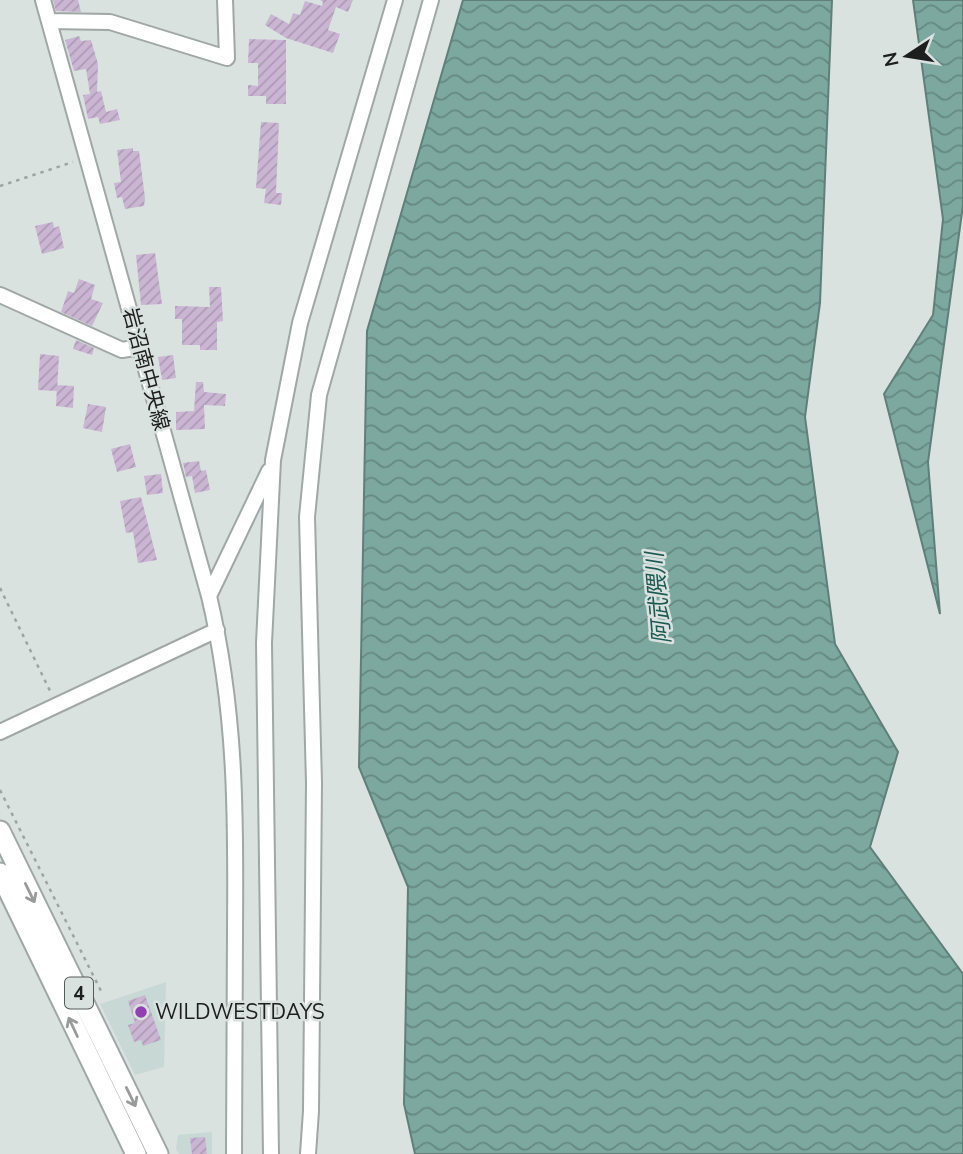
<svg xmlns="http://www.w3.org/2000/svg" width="963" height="1154" font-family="'Nunito Sans','Noto Sans JP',sans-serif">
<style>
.built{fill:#c8d9d5}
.water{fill:url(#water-waves);stroke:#607f79;stroke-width:2}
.building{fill:url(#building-hatch)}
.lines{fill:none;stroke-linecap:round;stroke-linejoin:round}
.minor-casing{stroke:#a0a7a6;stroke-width:18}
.highway-casing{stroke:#a0a7a6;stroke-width:23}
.path{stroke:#9ea4a3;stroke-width:2.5;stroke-dasharray:3.5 5;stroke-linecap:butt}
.minor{stroke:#fff;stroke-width:14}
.highway{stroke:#fff;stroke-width:19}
.oneway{stroke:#999a9a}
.poi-dot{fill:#9140af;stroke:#dae2e0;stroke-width:2.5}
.labels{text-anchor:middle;stroke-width:5;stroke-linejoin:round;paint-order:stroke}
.shield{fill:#dae2e0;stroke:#565a59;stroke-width:2}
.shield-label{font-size:19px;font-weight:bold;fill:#1d1f1f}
.street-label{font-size:21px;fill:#1d1f1f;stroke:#dae2e0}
.poi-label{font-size:21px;fill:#1d1f1f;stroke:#dae2e0;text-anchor:start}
.water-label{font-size:23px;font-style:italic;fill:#1d5951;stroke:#dae2e0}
</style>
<defs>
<pattern id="water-waves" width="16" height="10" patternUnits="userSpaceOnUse" patternTransform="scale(1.75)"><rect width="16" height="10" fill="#7ca8a0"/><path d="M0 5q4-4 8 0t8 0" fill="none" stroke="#658882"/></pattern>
<pattern id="building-hatch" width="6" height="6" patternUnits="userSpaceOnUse" patternTransform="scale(1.75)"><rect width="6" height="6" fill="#cab5d3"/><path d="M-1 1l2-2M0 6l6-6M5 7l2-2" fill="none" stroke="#ad9bb5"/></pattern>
</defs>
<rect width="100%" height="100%" fill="#dae2e0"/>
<path class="built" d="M 166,982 L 164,1067 L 135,1075 L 100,1004 Z
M 212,1132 L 212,1154 L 179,1154 L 176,1149 L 178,1135 Z"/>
<path class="water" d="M 463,0 L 832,0 L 820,303 L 805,417 L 835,644 L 898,752 L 870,847 L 963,974 L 963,1154 L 415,1154 L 404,1104 L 408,887 L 359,767 L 367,331 Z
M 913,0 L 963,0 L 963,205 L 928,462 L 940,614 L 884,394 L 933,315 L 943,219 Z"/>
<path class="building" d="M 53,0 L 78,0 L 81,12 L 56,11 Z
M 320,0 L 353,0 L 348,12 L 336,7 L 328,30 L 340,34 L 333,53 L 286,38 L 265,25 L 271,14 L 289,24 L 293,13 L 300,15 L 305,1 L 322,6 L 323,2 Z
M 79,36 L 81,41 L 91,40 L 98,64 L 97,92 L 101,91 L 106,112 L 117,109 L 120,120 L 100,124 L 98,117 L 88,119 L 83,95 L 90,94 L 86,69 L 74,71 L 65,40 Z
M 249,39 L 286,40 L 286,104 L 266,104 L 266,96 L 248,96 L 248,85 L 258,86 L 258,63 L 248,63 Z
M 261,122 L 279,123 L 276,193 L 282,193 L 281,205 L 264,203 L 266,189 L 256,188 Z
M 133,148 L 133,151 L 139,151 L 145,198 L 144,206 L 125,209 L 122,197 L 117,198 L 114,183 L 121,182 L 117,150 Z
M 53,222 L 54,228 L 59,226 L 64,248 L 42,254 L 35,226 Z
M 155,253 L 162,304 L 141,305 L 136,255 Z
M 79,279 L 95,285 L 91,299 L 103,303 L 92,326 L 61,312 L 68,291 L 74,293 Z
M 209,287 L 221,287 L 223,321 L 217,322 L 217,350 L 200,350 L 200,345 L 182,345 L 182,319 L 175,319 L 175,306 L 210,307 Z
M 76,340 L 94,348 L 92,355 L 73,349 Z
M 40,354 L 59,356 L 57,391 L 38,390 Z
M 173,355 L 176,378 L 162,380 L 158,357 Z
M 196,382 L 203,382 L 204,392 L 226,394 L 225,406 L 204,405 L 205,429 L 176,430 L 176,412 L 194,411 Z
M 57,385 L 74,386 L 73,408 L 56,406 Z
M 88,404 L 106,407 L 102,432 L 83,428 Z
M 130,444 L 136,467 L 117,472 L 111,449 Z
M 199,461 L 201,471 L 206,470 L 210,490 L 195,493 L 192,476 L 186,477 L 183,463 Z
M 161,474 L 163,493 L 147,495 L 144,476 Z
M 141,497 L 157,560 L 138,563 L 133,532 L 126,533 L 120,501 Z
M 145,995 L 161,1040 L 143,1046 L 141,1040 L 134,1042 L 128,1025 L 135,1023 L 128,1001 Z
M 205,1137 L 207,1154 L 192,1154 L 190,1138 Z"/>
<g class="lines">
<g class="minor-casing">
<path id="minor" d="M 43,0 L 209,596 C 236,710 236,814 235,930 C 235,1004 235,1079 234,1154
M 49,21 L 110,22 L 227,58 L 225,0
M 0,295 L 122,350 L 140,347
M 209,596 L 269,471
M 0,732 L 217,630
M 271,1154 L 264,643 L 273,460 L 300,323 L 395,0
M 308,1154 L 311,1111 L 314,783 L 307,517 L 319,395 L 431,0"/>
</g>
<g class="highway-casing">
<path id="highway" d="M 0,831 L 158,1154
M 0,873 L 136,1154"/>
</g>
<path class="path" d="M 0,186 L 73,162
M 0,588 L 51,693
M 0,790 L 101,991"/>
<use href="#minor" class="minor"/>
<use href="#highway" class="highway"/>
</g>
<defs><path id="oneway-shaft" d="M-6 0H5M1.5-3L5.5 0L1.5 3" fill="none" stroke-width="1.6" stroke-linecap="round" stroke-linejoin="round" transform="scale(1.75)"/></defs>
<g class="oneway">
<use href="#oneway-shaft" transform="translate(30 893) rotate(64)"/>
<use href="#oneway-shaft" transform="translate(73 1027) rotate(-115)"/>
<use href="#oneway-shaft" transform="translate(131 1097) rotate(64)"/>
</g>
<circle class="poi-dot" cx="141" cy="1012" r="7"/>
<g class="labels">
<rect class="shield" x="65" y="977.5" width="28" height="31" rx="5"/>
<g class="shield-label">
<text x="79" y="1000">4</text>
</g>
<g class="street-label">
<text transform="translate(146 369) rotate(75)" y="7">岩沼南中央線</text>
</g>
<g class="poi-label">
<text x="155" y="1019">WILDWESTDAYS</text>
</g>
<g class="water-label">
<text transform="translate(658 598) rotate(-95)" y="8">阿武隈川</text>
</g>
</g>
<g transform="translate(907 56) rotate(258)" stroke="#dae2e0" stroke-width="5" paint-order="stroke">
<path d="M0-5L12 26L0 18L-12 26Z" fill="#1d1f1f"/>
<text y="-10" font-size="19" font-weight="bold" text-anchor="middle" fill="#1d1f1f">N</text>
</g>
</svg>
